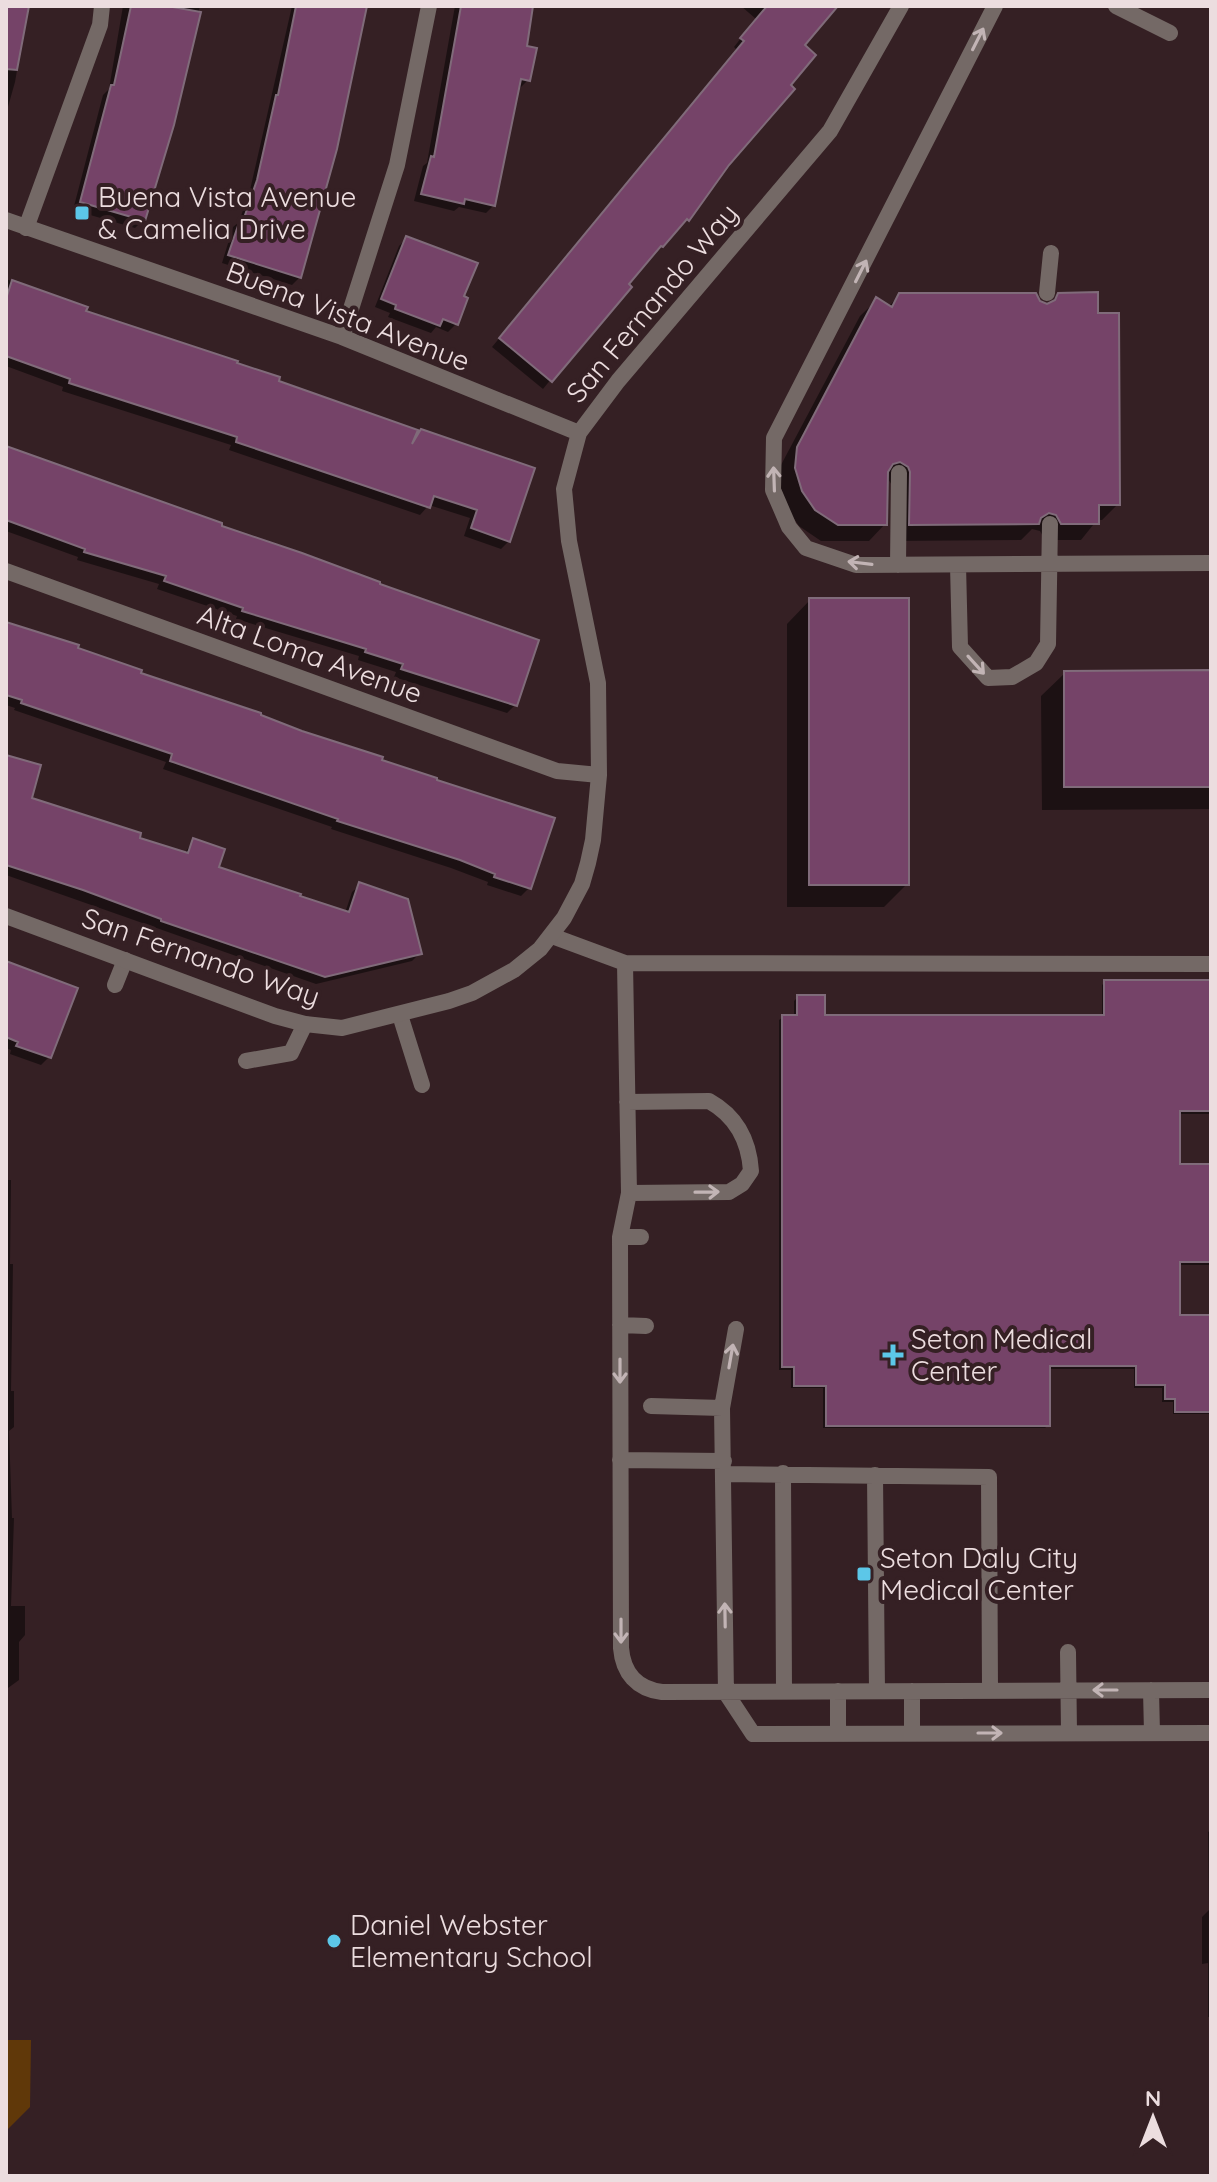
<svg xmlns="http://www.w3.org/2000/svg" width="1217" height="2182" font-family="Quicksand,sans-serif">
<style>
.green{fill:#603809}
.shadow{fill:#0007}
.building{fill:#754368;stroke:#806b7a;stroke-width:2}
.lines{fill:none;stroke-linecap:round;stroke-linejoin:round}
.service{stroke:#746966;stroke-width:16}
.minor{stroke:#746966;stroke-width:16}
.oneway{stroke:#c2b4b5}
.poi-dot{fill:#5cc7e8;stroke:#352024;stroke-width:3}
.labels{text-anchor:middle;stroke-width:8;stroke-linejoin:round;paint-order:stroke}
.poi-label{font-size:28px;fill:#ecdddf;stroke:#352024;text-anchor:start}
.street-label{font-size:28px;fill:#ecdddf;stroke:#352024}
</style>
<rect width="100%" height="100%" fill="#352024"/>
<path class="green" d="M 6,2040 L 31,2040 L 30,2107 L 6,2131 Z"/>
<path class="shadow" d="M 6,6 L 28,6 L 15,82 L 6,114 Z
M 123,6 L 200,6 L 172,125 L 143,220 L 135,228 L 73,210 L 103,95 L 109,89 Z
M 292,6 L 365,6 L 300,277 L 292,285 L 222,263 L 233,227 L 239,222 L 250,190 Z
M 455,6 L 530,6 L 525,48 L 528,80 L 520,88 L 517,88 L 494,205 L 486,213 L 459,207 L 454,211 L 414,201 L 423,166 L 427,163 Z
M 741,6 L 821,6 L 802,46 L 727,164 L 543,389 L 492,347 L 737,50 L 734,47 L 756,19 Z
M 407,238 L 462,298 L 456,324 L 448,332 L 436,327 L 431,333 L 388,317 L 390,313 L 375,307 L 399,246 Z
M 6,279 L 33,289 L 84,313 L 277,382 L 410,443 L 422,432 L 509,541 L 501,549 L 464,536 L 470,518 L 429,505 L 420,515 L 229,450 L 231,445 L 62,391 L 63,387 L 6,366 Z
M 900,295 L 1048,305 L 1059,295 L 1118,504 L 1102,520 L 1097,520 L 1081,540 L 1045,540 L 1040,531 L 1032,529 L 1021,540 L 894,541 L 894,489 L 886,475 L 885,524 L 869,541 L 821,541 L 799,526 L 786,507 L 780,485 L 781,465 L 860,316 L 877,300 L 888,307 Z
M 6,448 L 219,527 L 515,705 L 507,713 L 394,677 L 396,672 L 358,660 L 359,656 L 236,619 L 237,616 L 157,589 L 159,584 L 77,560 L 78,557 L 6,531 Z
M 810,600 L 907,884 L 884,907 L 787,907 L 787,624 Z
M 6,624 L 380,761 L 529,888 L 521,896 L 487,885 L 488,882 L 451,868 L 331,829 L 332,827 L 163,769 L 166,762 L 14,710 L 15,708 L 6,705 Z
M 1211,672 L 1211,809 L 1042,810 L 1041,696 L 1065,673 Z
M 6,757 L 29,799 L 184,854 L 194,840 L 217,868 L 345,913 L 352,892 L 360,885 L 420,953 L 412,961 L 316,984 L 6,875 Z
M 6,964 L 49,1057 L 41,1065 L 10,1054 L 11,1050 L 6,1048 Z
M 1105,982 L 1211,982 L 1211,1114 L 1178,1114 L 1178,1166 L 1211,1166 L 1211,1265 L 1178,1265 L 1178,1317 L 1211,1317 L 1211,1414 L 1173,1414 L 1173,1402 L 1162,1402 L 1162,1388 L 1134,1388 L 1134,1369 L 1048,1369 L 1048,1425 L 1045,1428 L 823,1428 L 823,1388 L 791,1388 L 791,1370 L 779,1370 L 779,1020 L 783,1017 L 794,1017 L 794,1001 L 798,997 L 823,1017 L 1102,1017 L 1102,985 Z
M 6,1107 L 8,1107 L 8,1180 L 11,1180 L 10,1264 L 13,1264 L 11,1391 L 14,1391 L 14,1427 L 9,1431 L 12,1518 L 14,1518 L 11,1606 L 25,1606 L 25,1635 L 19,1642 L 19,1680 L 8,1688 L 8,1724 L 6,1726 Z
M 1211,1830 L 1211,2017 L 1208,2017 L 1208,1963 L 1202,1964 L 1202,1917 L 1209,1910 L 1208,1832 Z"/>
<path class="building" d="M 6,6 L 29,6 L 17,70 L 6,69 Z
M 131,6 L 167,6 L 201,12 L 174,125 L 145,221 L 80,202 L 111,85 L 114,85 Z
M 296,6 L 367,6 L 337,149 L 301,278 L 228,255 L 241,217 L 244,218 L 257,180 L 276,95 L 278,95 Z
M 461,6 L 533,6 L 527,46 L 537,48 L 530,81 L 521,79 L 495,206 L 465,199 L 464,204 L 421,194 L 431,156 L 434,157 Z
M 767,6 L 838,6 L 805,45 L 816,55 L 791,85 L 795,89 L 729,165 L 689,221 L 687,219 L 663,247 L 661,246 L 629,284 L 632,287 L 552,382 L 499,338 L 744,41 L 740,38 Z
M 406,236 L 478,263 L 464,296 L 468,298 L 458,325 L 443,319 L 440,326 L 395,309 L 396,305 L 381,299 Z
M 12,280 L 88,307 L 86,311 L 238,361 L 237,363 L 280,377 L 279,381 L 418,430 L 412,444 L 421,429 L 535,468 L 510,542 L 471,528 L 477,510 L 434,496 L 430,508 L 236,442 L 237,437 L 69,383 L 70,379 L 6,356 L 6,299 Z
M 1098,292 L 1098,313 L 1119,313 L 1120,505 L 1099,505 L 1099,524 L 1061,524 L 1056,515 L 1049,513 L 1041,518 L 1039,524 L 909,525 L 910,472 L 908,467 L 900,462 L 893,464 L 888,472 L 887,525 L 838,525 L 815,510 L 802,491 L 795,468 L 797,447 L 876,297 L 892,307 L 899,293 L 1036,293 L 1040,301 L 1047,304 L 1055,300 L 1058,293 Z
M 6,446 L 222,523 L 222,526 L 302,553 L 380,582 L 380,584 L 539,640 L 517,706 L 401,669 L 403,664 L 365,652 L 366,649 L 242,611 L 243,608 L 164,581 L 166,576 L 84,552 L 85,549 L 6,520 Z
M 809,598 L 909,598 L 909,885 L 809,885 Z
M 6,622 L 79,645 L 78,648 L 142,670 L 141,673 L 261,713 L 261,715 L 302,731 L 383,757 L 382,760 L 437,778 L 437,780 L 555,818 L 531,889 L 494,877 L 495,874 L 460,860 L 337,821 L 338,819 L 170,761 L 172,754 L 21,703 L 22,700 L 6,695 Z
M 1211,670 L 1211,787 L 1064,787 L 1064,671 Z
M 6,755 L 41,765 L 32,798 L 141,833 L 140,838 L 188,853 L 193,838 L 225,849 L 219,867 L 301,894 L 300,896 L 349,912 L 359,882 L 408,899 L 422,954 L 325,977 L 161,921 L 161,919 L 83,890 L 6,865 Z
M 6,961 L 78,988 L 51,1058 L 16,1046 L 18,1042 L 6,1037 Z
M 1104,980 L 1211,980 L 1211,1111 L 1180,1111 L 1180,1164 L 1211,1164 L 1211,1262 L 1180,1262 L 1180,1315 L 1211,1315 L 1211,1412 L 1175,1412 L 1175,1399 L 1165,1399 L 1165,1385 L 1136,1385 L 1136,1366 L 1050,1366 L 1050,1426 L 826,1426 L 826,1386 L 794,1386 L 794,1367 L 782,1367 L 782,1015 L 797,1015 L 797,995 L 825,995 L 825,1015 L 1104,1015 Z"/>
<g class="lines">
<path class="service" d="M 995,6 L 774,438 L 773,490 L 789,527 L 806,548 L 856,565 L 1211,563
M 1116,6 L 1170,33
M 1047,293 L 1051,253
M 898,565 L 899,473
M 958,565 L 960,647 L 988,678 L 1012,677 L 1036,663 L 1048,644 L 1050,524
M 552,936 L 625,963 L 629,1193 L 620,1237 L 621,1648 C 623,1673 637,1689 662,1692 L 1211,1690
M 625,963 L 1211,964
M 115,985 L 125,960
M 400,1015 L 422,1085
M 246,1061 L 291,1053 L 305,1024
M 627,1102 L 709,1101 C 736,1116 749,1141 751,1171 L 742,1184 L 729,1192 L 629,1193
M 620,1237 L 641,1237
M 620,1325 L 646,1326
M 736,1329 L 722,1408 L 726,1693 L 753,1734 L 1211,1733
M 651,1406 L 722,1408
M 620,1460 L 724,1461
M 783,1473 L 784,1691
M 724,1474 L 989,1477 L 990,1690
M 875,1475 L 877,1691
M 1068,1652 L 1069,1733
M 1151,1690 L 1152,1733
M 912,1733 L 912,1691
M 838,1734 L 838,1691"/>
<path class="minor" d="M 6,220 L 342,337 L 579,433
M 26,228 L 100,25 L 102,6
M 342,337 L 397,165 L 429,6
M 6,571 L 557,771 L 599,775
M 6,916 L 275,1016 L 305,1024 L 342,1028 L 449,1001 L 472,993 L 514,970 L 540,949 L 564,918 L 582,884 L 588,863 L 593,840 L 599,775 L 598,683 L 569,541 L 564,489 L 579,433 L 618,381 L 830,131 L 901,6"/>
</g>
<defs><path id="oneway-shaft" d="M-6 0H5M1.5-3L5.5 0L1.5 3" fill="none" stroke-width="1.6" stroke-linecap="round" stroke-linejoin="round" transform="scale(2)"/></defs>
<g class="oneway">
<use href="#oneway-shaft" transform="translate(978 39) rotate(-63)"/>
<use href="#oneway-shaft" transform="translate(861 271) rotate(-63)"/>
<use href="#oneway-shaft" transform="translate(774 479) rotate(-92)"/>
<use href="#oneway-shaft" transform="translate(860 563) rotate(-173)"/>
<use href="#oneway-shaft" transform="translate(976 665) rotate(48)"/>
<use href="#oneway-shaft" transform="translate(707 1192) rotate(-1)"/>
<use href="#oneway-shaft" transform="translate(731 1356) rotate(-80)"/>
<use href="#oneway-shaft" transform="translate(620 1371) rotate(90)"/>
<use href="#oneway-shaft" transform="translate(725 1615) rotate(-91)"/>
<use href="#oneway-shaft" transform="translate(621 1631) rotate(90)"/>
<use href="#oneway-shaft" transform="translate(1105 1690) rotate(180)"/>
<use href="#oneway-shaft" transform="translate(990 1733)"/>
</g>
<g class="poi-dot">
<rect x="74" y="205" width="16" height="16" rx="4"/>
<path d="M889 1343h8v8h8v8h-8v8h-8v-8h-8v-8h8z"/>
<rect x="856" y="1566" width="16" height="16" rx="4"/>
<circle cx="334" cy="1941" r="8"/>
</g>
<g class="labels">
<g class="poi-label">
<text x="98" y="207">Buena Vista Avenue<tspan x="98" dy="32">&amp; Camelia Drive</tspan></text>
<text x="911" y="1349">Seton Medical<tspan x="911" dy="32">Center</tspan></text>
<text x="880" y="1568">Seton Daly City<tspan x="880" dy="32">Medical Center</tspan></text>
<text x="350" y="1935">Daniel Webster<tspan x="350" dy="32">Elementary School</tspan></text>
</g>
<g class="street-label">
<text transform="translate(652 303) rotate(-50)" y="10">San Fernando Way</text>
<text transform="translate(348 316) rotate(21)" y="10">Buena Vista Avenue</text>
<text transform="translate(310 654) rotate(20)" y="10">Alta Loma Avenue</text>
<text transform="translate(201 957) rotate(19)" y="10">San Fernando Way</text>
</g>
</g>
<rect width="1217" height="2182" fill="none" stroke="#ecdddf" stroke-width="16"/>
<g transform="translate(1153 2118)" stroke="#352024" stroke-width="6" paint-order="stroke">
<path d="M0-6L14 30L0 20L-14 30Z" fill="#ecdddf"/>
<text y="-12" font-size="22" font-weight="bold" text-anchor="middle" fill="#ecdddf">N</text>
</g>
</svg>
